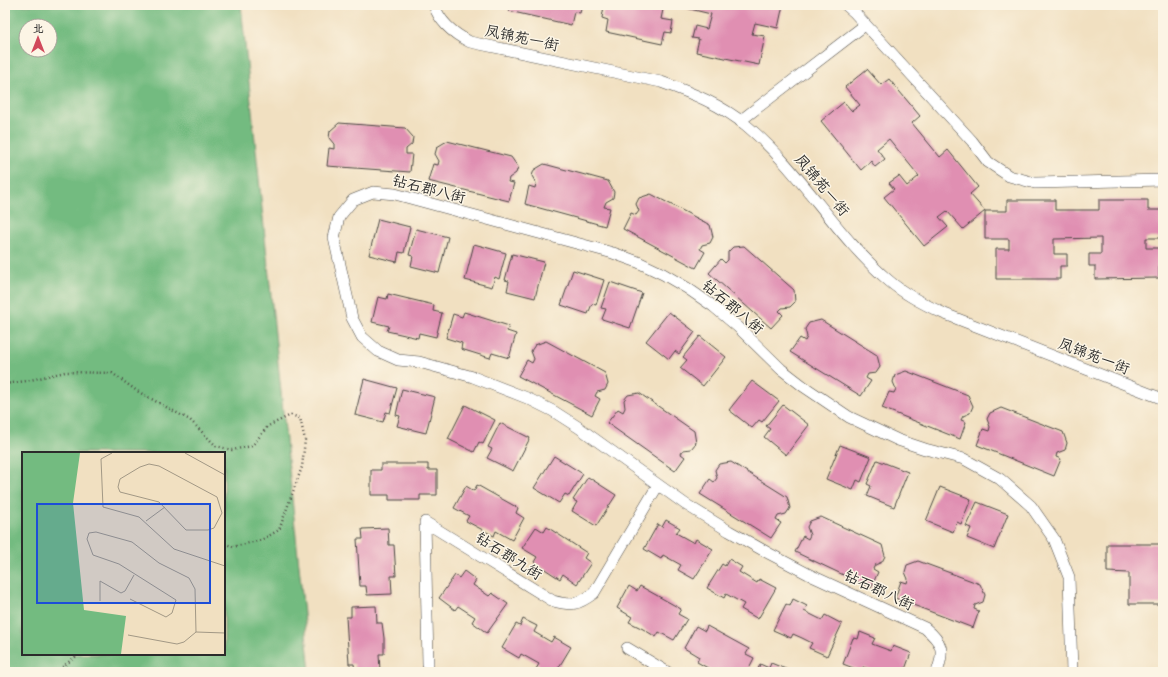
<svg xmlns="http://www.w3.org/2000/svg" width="1168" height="677" font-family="'Patrick Hand','LXGW WenKai TC',sans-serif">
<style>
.forest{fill:#73bb80;stroke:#4f7356;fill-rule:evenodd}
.building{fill:#e08fb2}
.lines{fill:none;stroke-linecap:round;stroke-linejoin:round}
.service-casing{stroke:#494642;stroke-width:12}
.path{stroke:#494642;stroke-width:2.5;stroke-dasharray:1 3;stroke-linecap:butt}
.service{stroke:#fff;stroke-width:11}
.labels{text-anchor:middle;stroke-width:3;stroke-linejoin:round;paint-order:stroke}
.street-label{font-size:15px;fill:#2b2b2b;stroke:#fcf5e5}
.inset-road{fill:none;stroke:#a29885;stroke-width:1}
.view{fill:#1d4ed8;fill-opacity:0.15;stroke:#1d4ed8;stroke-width:2}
.inset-edge{fill:none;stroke:#2b2b2b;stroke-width:2}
</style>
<rect width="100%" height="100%" fill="#fcf5e5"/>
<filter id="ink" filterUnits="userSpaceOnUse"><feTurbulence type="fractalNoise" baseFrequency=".025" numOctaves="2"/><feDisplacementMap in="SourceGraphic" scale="8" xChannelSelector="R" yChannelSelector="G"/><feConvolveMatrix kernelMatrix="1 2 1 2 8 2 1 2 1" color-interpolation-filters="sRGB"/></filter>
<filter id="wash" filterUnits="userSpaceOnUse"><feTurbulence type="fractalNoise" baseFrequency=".012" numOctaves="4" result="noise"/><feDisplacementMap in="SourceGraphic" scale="16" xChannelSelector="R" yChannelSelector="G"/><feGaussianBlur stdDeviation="0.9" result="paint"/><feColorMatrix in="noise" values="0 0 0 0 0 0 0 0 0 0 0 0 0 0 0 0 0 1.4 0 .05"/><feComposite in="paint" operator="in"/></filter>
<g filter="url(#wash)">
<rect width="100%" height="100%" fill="#f1e0c1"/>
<path class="forest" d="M 5,5 L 241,5 L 310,672 L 5,672 ZM 26,26 L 50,26 L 50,50 L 26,50 ZM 23,453 L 224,453 L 224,654 L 23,654 Z"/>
<g id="blocks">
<path class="building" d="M 510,5 L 582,5 L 580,13 L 574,12 L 571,25 L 509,11 Z
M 618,5 L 664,5 L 661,19 L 673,21 L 671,33 L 665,32 L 662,44 L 606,32 L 608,20 L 602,18 L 604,6 L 617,9 Z
M 673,5 L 783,5 L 778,28 L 755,23 L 752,34 L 765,36 L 759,65 L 696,52 L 699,39 L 692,38 L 695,26 L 707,29 L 711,14 Z
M 867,69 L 881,85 L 889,79 L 920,116 L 912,123 L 940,157 L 948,150 L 978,187 L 970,194 L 985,211 L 963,229 L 947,211 L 939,217 L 948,227 L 924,246 L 884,197 L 894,189 L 889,183 L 899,176 L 907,186 L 919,176 L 889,139 L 877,149 L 885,159 L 875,167 L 871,161 L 861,170 L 821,121 L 844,102 L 852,111 L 860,105 L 845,87 Z
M 339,123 L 405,128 L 413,137 L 412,144 L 406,149 L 406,154 L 412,154 L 410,172 L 327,166 L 329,148 L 334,149 L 334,144 L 329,138 L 330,131 Z
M 447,141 L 511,157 L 518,167 L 516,173 L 509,178 L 508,182 L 514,183 L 509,201 L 428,181 L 433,164 L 438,165 L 439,161 L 435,154 L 437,147 Z
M 544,164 L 608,181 L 614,192 L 613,198 L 606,202 L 604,207 L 610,208 L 605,226 L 525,204 L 529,186 L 535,188 L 536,183 L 532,176 L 534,170 Z
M 651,194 L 710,225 L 713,237 L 710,243 L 702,245 L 700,249 L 705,252 L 696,268 L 623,229 L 631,213 L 636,215 L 639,211 L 636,204 L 639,198 Z
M 1007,200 L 1055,200 L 1055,210 L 1099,210 L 1099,200 L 1148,200 L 1148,210 L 1163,210 L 1163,238 L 1146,238 L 1146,248 L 1159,248 L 1159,278 L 1095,279 L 1095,266 L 1089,266 L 1089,254 L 1101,254 L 1101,238 L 1054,239 L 1054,254 L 1067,254 L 1067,266 L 1060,266 L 1060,279 L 996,279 L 996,249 L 1009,249 L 1009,239 L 985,239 L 985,211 L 1007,211 Z
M 378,219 L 410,227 L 404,253 L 399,252 L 397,262 L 369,255 Z
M 416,229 L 448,237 L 439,273 L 411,266 L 413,256 L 409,255 Z
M 474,244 L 506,253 L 499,279 L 495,277 L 492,287 L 465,280 Z
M 744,246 L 794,290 L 795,302 L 790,307 L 782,308 L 779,311 L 783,315 L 771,328 L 709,273 L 721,259 L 725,263 L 728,260 L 728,252 L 733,247 Z
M 512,254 L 544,262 L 535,298 L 507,291 L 509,281 L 505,280 Z
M 573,270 L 604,280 L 596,305 L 592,304 L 588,314 L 561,305 Z
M 610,282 L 642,293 L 630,328 L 602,319 L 606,309 L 601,308 Z
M 388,294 L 434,305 L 433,311 L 442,313 L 436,337 L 419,333 L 418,338 L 387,331 L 389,326 L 372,322 L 378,297 L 387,299 Z
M 464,312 L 509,326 L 507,331 L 516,334 L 509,358 L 492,353 L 490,358 L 461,349 L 462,343 L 446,338 L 453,314 L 462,317 Z
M 669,312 L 695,332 L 679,354 L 675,351 L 669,359 L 646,341 Z
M 821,320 L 877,355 L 880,367 L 876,373 L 868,374 L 866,378 L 871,381 L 861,396 L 790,352 L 800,338 L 805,341 L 807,337 L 805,329 L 809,323 Z
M 700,336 L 726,357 L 703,386 L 680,368 L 687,360 L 683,357 Z
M 546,341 L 605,373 L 608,384 L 605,390 L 597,392 L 595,396 L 600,399 L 592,415 L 518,376 L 527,360 L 532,363 L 534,359 L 531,351 L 535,345 Z
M 906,371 L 968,395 L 973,406 L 970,413 L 963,416 L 961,420 L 966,422 L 960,439 L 882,408 L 889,392 L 894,393 L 896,389 L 893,382 L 895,375 Z
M 364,379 L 397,388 L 390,413 L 386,412 L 383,422 L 355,415 Z
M 752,381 L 779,401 L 762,422 L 759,420 L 752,428 L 729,410 Z
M 402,389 L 435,397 L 426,433 L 397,426 L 400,416 L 396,415 Z
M 639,393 L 694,431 L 696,443 L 691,449 L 683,450 L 681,454 L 685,457 L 675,471 L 607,423 L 618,409 L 623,412 L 625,408 L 624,400 L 628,395 Z
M 465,405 L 495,420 L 483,444 L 479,442 L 474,452 L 448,439 Z
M 783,405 L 809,425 L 786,455 L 764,437 L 770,429 L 766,426 Z
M 1001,408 L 1063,432 L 1067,443 L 1065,450 L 1057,453 L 1056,457 L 1061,459 L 1054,476 L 977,445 L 983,429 L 989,431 L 990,427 L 987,419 L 990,413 Z
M 500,423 L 530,438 L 513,471 L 487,458 L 492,449 L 488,447 Z
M 840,445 L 871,457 L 861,482 L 857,480 L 853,490 L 826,479 Z
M 554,456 L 583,474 L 569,496 L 565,494 L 559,503 L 534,488 Z
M 877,460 L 908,472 L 894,507 L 867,496 L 871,486 L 867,484 Z
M 731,462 L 787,497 L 790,508 L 786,514 L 778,516 L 776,520 L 781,523 L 771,538 L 700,494 L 710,479 L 714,482 L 717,478 L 715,470 L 719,464 Z
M 381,464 L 428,464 L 428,470 L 437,470 L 437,495 L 420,495 L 420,500 L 389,500 L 389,495 L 371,495 L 371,470 L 381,470 Z
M 588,477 L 616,495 L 596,526 L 572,511 L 577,502 L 573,500 Z
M 477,485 L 518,508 L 516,513 L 524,518 L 512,540 L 496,531 L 494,536 L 466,521 L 469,516 L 454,508 L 466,486 L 474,491 Z
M 940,487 L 971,499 L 961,524 L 957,522 L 953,532 L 926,521 Z
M 977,502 L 1008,514 L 994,549 L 967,538 L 971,528 L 966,526 Z
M 821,517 L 882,545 L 885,556 L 882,562 L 875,565 L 873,569 L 878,572 L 871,588 L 795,552 L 803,536 L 808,539 L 810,535 L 807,527 L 810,521 Z
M 666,520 L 680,528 L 676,533 L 694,543 L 696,539 L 713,549 L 694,579 L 678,570 L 681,565 L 663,555 L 661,559 L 644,549 L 658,524 L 662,527 Z
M 536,527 L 544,532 L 547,527 L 587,553 L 584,558 L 591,563 L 577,584 L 563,574 L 560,579 L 534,562 L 537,557 L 522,548 Z
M 388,528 L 389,545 L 394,545 L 396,576 L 391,576 L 392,594 L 367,595 L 366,586 L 360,586 L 357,539 L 363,539 L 362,529 Z
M 1107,544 L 1163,544 L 1163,604 L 1129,604 L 1129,573 L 1107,572 Z
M 729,559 L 742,567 L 739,572 L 757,583 L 759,579 L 776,588 L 758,619 L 741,609 L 744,604 L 726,594 L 724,598 L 707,588 L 722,564 L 725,566 Z
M 918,561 L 980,584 L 985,595 L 983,602 L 975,605 L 974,609 L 979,611 L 973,628 L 895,598 L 901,581 L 907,583 L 908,579 L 905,572 L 907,565 Z
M 464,571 L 476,580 L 473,585 L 489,596 L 492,593 L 508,604 L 487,633 L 472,622 L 475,617 L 458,606 L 455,610 L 439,598 L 455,575 L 459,578 Z
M 629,586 L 637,591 L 640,586 L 681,609 L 678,614 L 687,619 L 674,640 L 659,632 L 656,637 L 643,629 L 629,622 L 632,617 L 617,608 Z
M 793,599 L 807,606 L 804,611 L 822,620 L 825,615 L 842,624 L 827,656 L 809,648 L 812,643 L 802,638 L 793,634 L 791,638 L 773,630 L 786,604 L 790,606 Z
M 376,606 L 377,623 L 382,623 L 384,638 L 384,654 L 379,654 L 380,671 L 355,672 L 354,664 L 349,664 L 346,617 L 351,617 L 351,607 Z
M 523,619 L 537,626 L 534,632 L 551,642 L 554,637 L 571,647 L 556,672 L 542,672 L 536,669 L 539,664 L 521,654 L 519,658 L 502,648 L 516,624 L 520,626 Z
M 696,626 L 705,631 L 707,626 L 749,649 L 746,654 L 754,658 L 747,672 L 715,672 L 697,662 L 699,657 L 684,648 Z
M 860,632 L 875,638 L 872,644 L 891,651 L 893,646 L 911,653 L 904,672 L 877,672 L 863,667 L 861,671 L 843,664 L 853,638 L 858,639 Z
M 771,663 L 793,672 L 757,672 L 760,664 L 769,668 Z"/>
</g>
</g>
<g filter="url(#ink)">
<use href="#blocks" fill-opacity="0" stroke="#494642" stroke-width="1"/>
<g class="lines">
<g class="service-casing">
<path id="service" d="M 434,5 C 440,23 454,34 470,42 L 661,82 C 692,93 722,105 747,126 C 801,171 835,235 888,280 C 905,295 925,305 945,314 L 1163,399
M 846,5 L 854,12 L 972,141 L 988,162 L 1009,176 L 1035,183 L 1163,180
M 740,121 L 865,25
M 627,648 L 667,672
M 428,664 L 425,522 L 553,601 C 572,606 578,605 594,593 L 658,485
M 937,672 C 945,650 942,642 925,628 L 812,576 L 770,554 L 729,531 L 685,504 L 578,427 L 553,411 L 527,398 L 473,377 L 419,362 L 398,360 L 378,351 L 362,337 L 352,318 L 334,238 L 339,217 L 353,200 L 373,192 L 395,194 L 613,253 L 638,262 L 663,274 L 687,288 L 713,306 L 738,327 L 781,369 L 803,386 L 849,417 L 898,440 L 925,449 L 964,459 L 1000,479 L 1031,506 L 1054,539 L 1069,577 L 1072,672"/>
</g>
<path class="path" d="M 5,384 L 26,381 L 65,372 L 112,373 L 137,391 L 190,420 L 216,446 L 232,450 L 252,446 L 268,426 L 291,415 L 300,418 L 305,440 L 302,467 L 279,530 L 261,540 L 233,547 L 224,543
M 56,672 L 79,654"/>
<use href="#service" class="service"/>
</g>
</g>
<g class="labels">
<g class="street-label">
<text transform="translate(522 38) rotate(12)" y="5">凤锦苑一街</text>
<text transform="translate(822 185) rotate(50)" y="5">凤锦苑一街</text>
<text transform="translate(429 189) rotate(14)" y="5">钻石郡八街</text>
<text transform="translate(733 307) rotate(40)" y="5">钻石郡八街</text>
<text transform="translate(1094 356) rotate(21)" y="5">凤锦苑一街</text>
<text transform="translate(509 556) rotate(32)" y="5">钻石郡九街</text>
<text transform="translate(879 590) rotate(25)" y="5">钻石郡八街</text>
</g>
</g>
<g transform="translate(22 452)">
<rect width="203" height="203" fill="#f1e0c1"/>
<path d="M 0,1 L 58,1 L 51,51 L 62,158 L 104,164 L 99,202 L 0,202 Z" fill="#73bb80"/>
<path class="inset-road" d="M 90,1 L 79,7 L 81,55 L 117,65 L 152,97 L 203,114M 163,1 L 203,23M 127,12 L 137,14 L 195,45 L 200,61 L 192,76 L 186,78 L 164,78 L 137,50 L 98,40 L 96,35 L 98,27 L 118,15 ZM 124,69 L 143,55M 108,147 L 144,165 L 150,161 L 154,148 L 97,112 L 71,103 L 65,87 L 67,81 L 74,80 L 110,90 L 137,111 L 167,126 L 173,137 L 174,180M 78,149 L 78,129 L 99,141 L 103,139 L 112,123M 174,180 L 203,181M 106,183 L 155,192 L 162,190 L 174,180"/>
<path class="view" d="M 15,52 L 188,52 L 188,151 L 15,151 Z"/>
<rect width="203" height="203" class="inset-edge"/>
</g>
<rect width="1168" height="677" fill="none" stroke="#fcf5e5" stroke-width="20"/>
<g transform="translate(38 38)"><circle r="19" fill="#fcf5e5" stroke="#a8a49b"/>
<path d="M0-3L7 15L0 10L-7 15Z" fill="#d1495b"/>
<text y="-6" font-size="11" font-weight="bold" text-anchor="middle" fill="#2b2b2b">北</text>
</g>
</svg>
